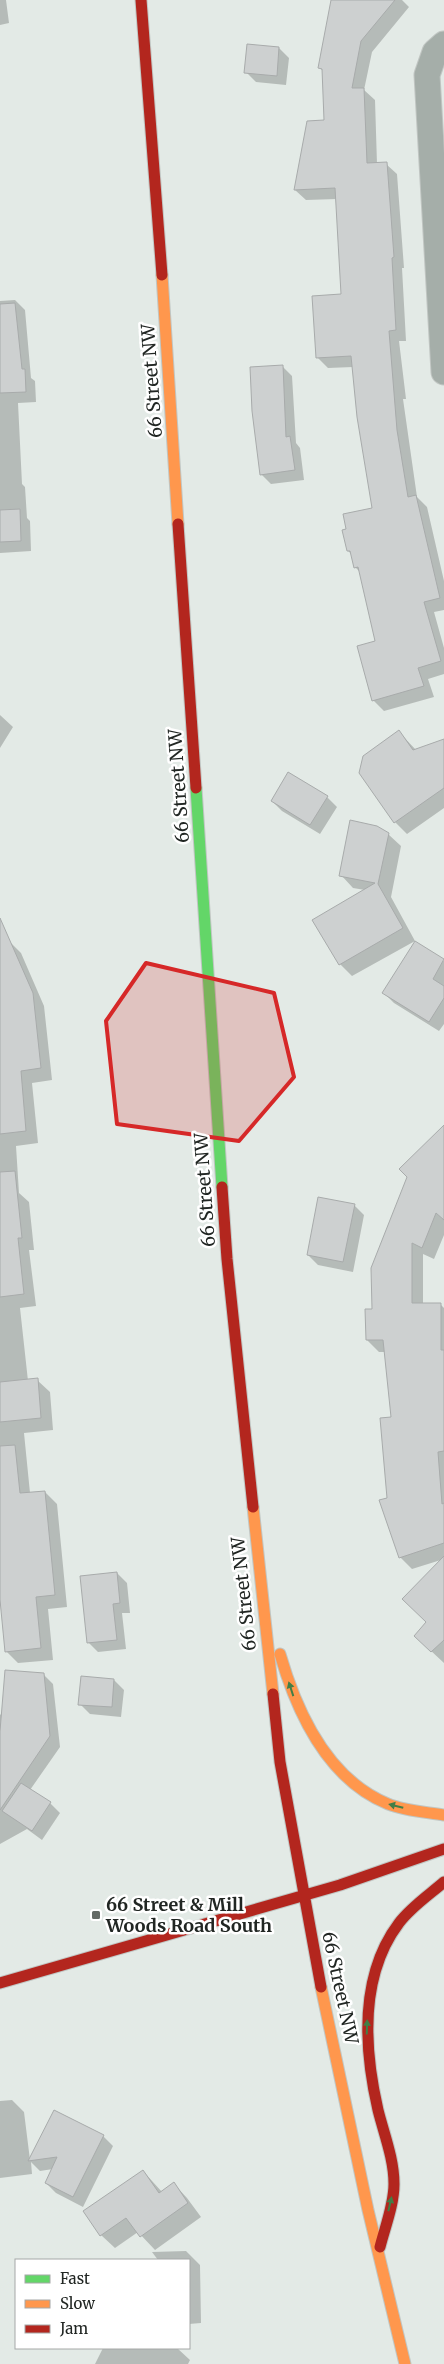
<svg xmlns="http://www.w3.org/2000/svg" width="444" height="2364" font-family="Merriweather,serif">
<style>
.shadow{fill:#0003}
.building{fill:#cdd0d0;stroke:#a8abab}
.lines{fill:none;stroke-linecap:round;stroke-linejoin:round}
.street-casing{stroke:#c1c6c3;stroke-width:27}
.fast-casing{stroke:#c1c6c3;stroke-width:13}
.slow-casing{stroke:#c1c6c3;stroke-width:13}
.jam-casing{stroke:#c1c6c3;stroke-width:13}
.street{stroke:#a5aea9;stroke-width:25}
.fast{stroke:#63d668;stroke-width:11}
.slow{stroke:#ff974d;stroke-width:11}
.jam{stroke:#b3261e;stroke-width:11}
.oneway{fill:#427e46}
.marked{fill:#d62828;fill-opacity:0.2;stroke:#d62828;stroke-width:4;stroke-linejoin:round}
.poi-dot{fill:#656b67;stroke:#fff;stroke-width:2}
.labels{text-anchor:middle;stroke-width:5;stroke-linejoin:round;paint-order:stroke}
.street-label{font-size:18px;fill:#212623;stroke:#fff}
.poi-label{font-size:18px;font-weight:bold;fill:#212623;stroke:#fff;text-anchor:start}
</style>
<rect width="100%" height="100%" fill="#e3eae6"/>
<path class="shadow" d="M 0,0 L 6,0 L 9,23 L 0,25 Z
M 332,0 L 402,0 L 409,7 L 372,52 L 364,90 L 375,100 L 377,164 L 386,164 L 397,174 L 404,268 L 402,268 L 406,341 L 399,341 L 406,399 L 403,399 L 417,497 L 427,507 L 444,581 L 444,610 L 434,612 L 444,648 L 444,674 L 428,679 L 434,697 L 384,711 L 373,700 L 377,642 L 361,573 L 355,567 L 353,555 L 348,551 L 373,509 L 353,367 L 328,368 L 317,357 L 342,296 L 337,199 L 306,200 L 295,190 L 325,121 L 323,71 L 319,67 Z
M 279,48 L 289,58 L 286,85 L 256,82 L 246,72 Z
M 15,300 L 25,310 L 31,378 L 35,381 L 36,402 L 18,403 L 22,484 L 25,487 L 27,518 L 30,521 L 31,551 L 0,553 L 0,301 Z
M 282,366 L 292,376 L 296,443 L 300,448 L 304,480 L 271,484 L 261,474 Z
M 0,715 L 13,727 L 0,748 Z
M 399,732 L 416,750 L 444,740 L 444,808 L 407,834 L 395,822 Z
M 327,797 L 337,807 L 320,834 L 282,811 L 272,801 Z
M 388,834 L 401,846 L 391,897 L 415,941 L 352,976 L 340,964 L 365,890 L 353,888 L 341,875 Z
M 9,941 L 21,953 L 44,1006 L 52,1080 L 32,1083 L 38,1143 L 16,1146 L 19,1193 L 29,1202 L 34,1250 L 29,1250 L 36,1306 L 20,1308 L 28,1381 L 37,1380 L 50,1392 L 53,1430 L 24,1433 L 30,1493 L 45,1492 L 57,1504 L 67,1607 L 48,1609 L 53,1660 L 18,1663 L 6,1651 L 2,1605 L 0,1605 L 0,945 Z
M 415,943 L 444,961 L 444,1024 L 439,1031 L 394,1003 L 384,993 Z
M 444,1138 L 444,1235 L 434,1259 L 423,1254 L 423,1304 L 440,1304 L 444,1308 L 444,1663 L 429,1649 L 428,1623 L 444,1559 L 412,1569 L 400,1557 L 388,1499 L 392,1418 L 385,1352 L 379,1352 L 367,1340 L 373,1310 Z
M 354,1205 L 364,1215 L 353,1272 L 318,1265 L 308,1255 Z
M 117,1573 L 127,1583 L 130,1613 L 122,1613 L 126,1649 L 98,1652 L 88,1642 Z
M 43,1674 L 53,1684 L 60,1747 L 30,1790 L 50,1803 L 60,1813 L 42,1840 L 27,1829 L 0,1844 L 0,1715 Z
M 114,1680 L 124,1690 L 121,1717 L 90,1714 L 80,1704 Z
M 12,2100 L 24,2112 L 30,2160 L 103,2136 L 113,2146 L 83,2207 L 56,2193 L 46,2183 L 53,2169 L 40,2171 L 31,2162 L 32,2174 L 0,2178 L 0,2101 Z
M 143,2171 L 162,2192 L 174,2184 L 187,2198 L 201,2217 L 155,2250 L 138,2232 L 115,2248 L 101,2235 Z
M 186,2251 L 200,2265 L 201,2323 L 189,2324 L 189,2260 L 158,2260 L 152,2252 Z
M 103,2348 L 177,2348 L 190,2360 L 188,2364 L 95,2364 Z"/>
<path class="building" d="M 331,0 L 395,0 L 361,41 L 352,88 L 364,88 L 367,163 L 387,162 L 394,257 L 392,258 L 396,330 L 389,331 L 397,430 L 408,497 L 416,495 L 440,598 L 424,602 L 441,661 L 418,668 L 424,686 L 372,701 L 357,646 L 375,641 L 358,567 L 354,568 L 350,551 L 347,551 L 342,530 L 346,529 L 343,514 L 372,508 L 357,417 L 351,356 L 316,358 L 312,296 L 341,294 L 335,188 L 294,190 L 307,121 L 324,120 L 322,69 L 318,68 Z
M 247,44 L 279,47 L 277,76 L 244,73 Z
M 15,303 L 22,369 L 25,369 L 26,392 L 0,393 L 0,304 Z
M 283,365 L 286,437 L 290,436 L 295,470 L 260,475 L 252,411 L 250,367 Z
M 20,509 L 21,541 L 0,542 L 0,510 Z
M 399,730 L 413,750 L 444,739 L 444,788 L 394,823 L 359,773 L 363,756 Z
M 288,772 L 328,796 L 310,825 L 271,801 Z
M 350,820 L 377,826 L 389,833 L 378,884 L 403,928 L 339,965 L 312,920 L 375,883 L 339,876 Z
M 0,918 L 33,993 L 41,1068 L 21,1071 L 26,1131 L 0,1134 Z
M 415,941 L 444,959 L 433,979 L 444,986 L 444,998 L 429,1022 L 382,993 Z
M 444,1125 L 444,1220 L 436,1213 L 422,1248 L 412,1243 L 412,1303 L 441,1303 L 441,1350 L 444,1350 L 444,1451 L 438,1452 L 442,1504 L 444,1503 L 444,1543 L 399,1558 L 379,1500 L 387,1498 L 380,1418 L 391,1417 L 383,1340 L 366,1340 L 365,1309 L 372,1309 L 371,1268 L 407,1177 L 399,1169 Z
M 15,1171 L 22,1238 L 18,1238 L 24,1294 L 0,1297 L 0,1172 Z
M 318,1197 L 355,1204 L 343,1262 L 307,1255 Z
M 38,1378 L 41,1418 L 0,1422 L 0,1382 Z
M 15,1445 L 20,1493 L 45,1491 L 55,1595 L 36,1597 L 41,1648 L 5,1652 L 0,1600 L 0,1446 Z
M 444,1556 L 444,1640 L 431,1652 L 414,1636 L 426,1622 L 402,1599 Z
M 117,1572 L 120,1603 L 113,1604 L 117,1640 L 87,1643 L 80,1576 Z
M 5,1670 L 44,1673 L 50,1736 L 0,1810 L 0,1731 Z
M 81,1676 L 114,1679 L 112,1707 L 78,1705 Z
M 21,1783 L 51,1802 L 32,1831 L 2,1811 Z
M 54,2110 L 104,2135 L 73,2197 L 45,2183 L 57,2157 L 28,2161 Z
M 143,2170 L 159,2193 L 174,2182 L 188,2203 L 140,2237 L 126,2218 L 100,2236 L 83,2211 Z"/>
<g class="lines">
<g class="street-casing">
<path id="street" d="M 444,44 L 435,52 L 427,75 L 444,372"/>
</g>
<g class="fast-casing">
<path id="fast" d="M 196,788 L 222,1187"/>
</g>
<g class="slow-casing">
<path id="slow" d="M 162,275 L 178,524
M 253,1507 L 273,1694
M 280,1654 C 297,1713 327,1779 388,1804 C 405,1811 426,1812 444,1815
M 321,1987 L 368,2210 L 405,2364"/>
</g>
<g class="jam-casing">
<path id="jam" d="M 141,0 L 162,275
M 178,524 L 196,788
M 222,1187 L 227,1259 L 253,1507
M 273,1694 L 280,1762 L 321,1987
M 0,1983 L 340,1885 L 444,1849
M 380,2247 C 385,2227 394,2205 394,2184 C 394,2159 384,2134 378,2110 C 364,2049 359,1976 399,1923 C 411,1907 429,1895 444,1882"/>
</g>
<use href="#street" class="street"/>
<use href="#fast" class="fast"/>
<use href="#slow" class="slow"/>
<use href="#jam" class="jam"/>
</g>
<defs><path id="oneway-solid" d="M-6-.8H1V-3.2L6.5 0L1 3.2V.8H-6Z" transform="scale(1.25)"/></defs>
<g class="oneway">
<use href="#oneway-solid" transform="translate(291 1689) rotate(-108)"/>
<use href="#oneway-solid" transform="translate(396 1806) rotate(-166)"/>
<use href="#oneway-solid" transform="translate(367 2027) rotate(-88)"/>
<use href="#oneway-solid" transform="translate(390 2204) rotate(-77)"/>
</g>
<path class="marked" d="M 146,963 L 274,993 L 294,1077 L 239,1141 L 117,1124 L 106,1021 Z"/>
<rect class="poi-dot" x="91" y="1910" width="10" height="10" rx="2.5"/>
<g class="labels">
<g class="street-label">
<text transform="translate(152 381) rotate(-94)" y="6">66 Street NW</text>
<text transform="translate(179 786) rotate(-94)" y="6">66 Street NW</text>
<text transform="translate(205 1190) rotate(-94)" y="6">66 Street NW</text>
<text transform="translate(244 1594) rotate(-96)" y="6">66 Street NW</text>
<text transform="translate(340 1988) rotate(78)" y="6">66 Street NW</text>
</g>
<g class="poi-label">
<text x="106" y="1911">66 Street &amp; Mill<tspan x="106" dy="21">Woods Road South</tspan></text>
</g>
</g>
<rect x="15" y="2259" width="175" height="90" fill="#ffffff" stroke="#a6a8a7"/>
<rect x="25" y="2275" width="25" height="8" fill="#63d668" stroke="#a6a8a7"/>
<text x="60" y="2284" font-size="15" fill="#212623">Fast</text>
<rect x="25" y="2300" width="25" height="8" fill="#ff974d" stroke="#a6a8a7"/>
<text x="60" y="2309" font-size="15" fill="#212623">Slow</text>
<rect x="25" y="2325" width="25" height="8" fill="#b3261e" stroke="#a6a8a7"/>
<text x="60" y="2334" font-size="15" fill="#212623">Jam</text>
</svg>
